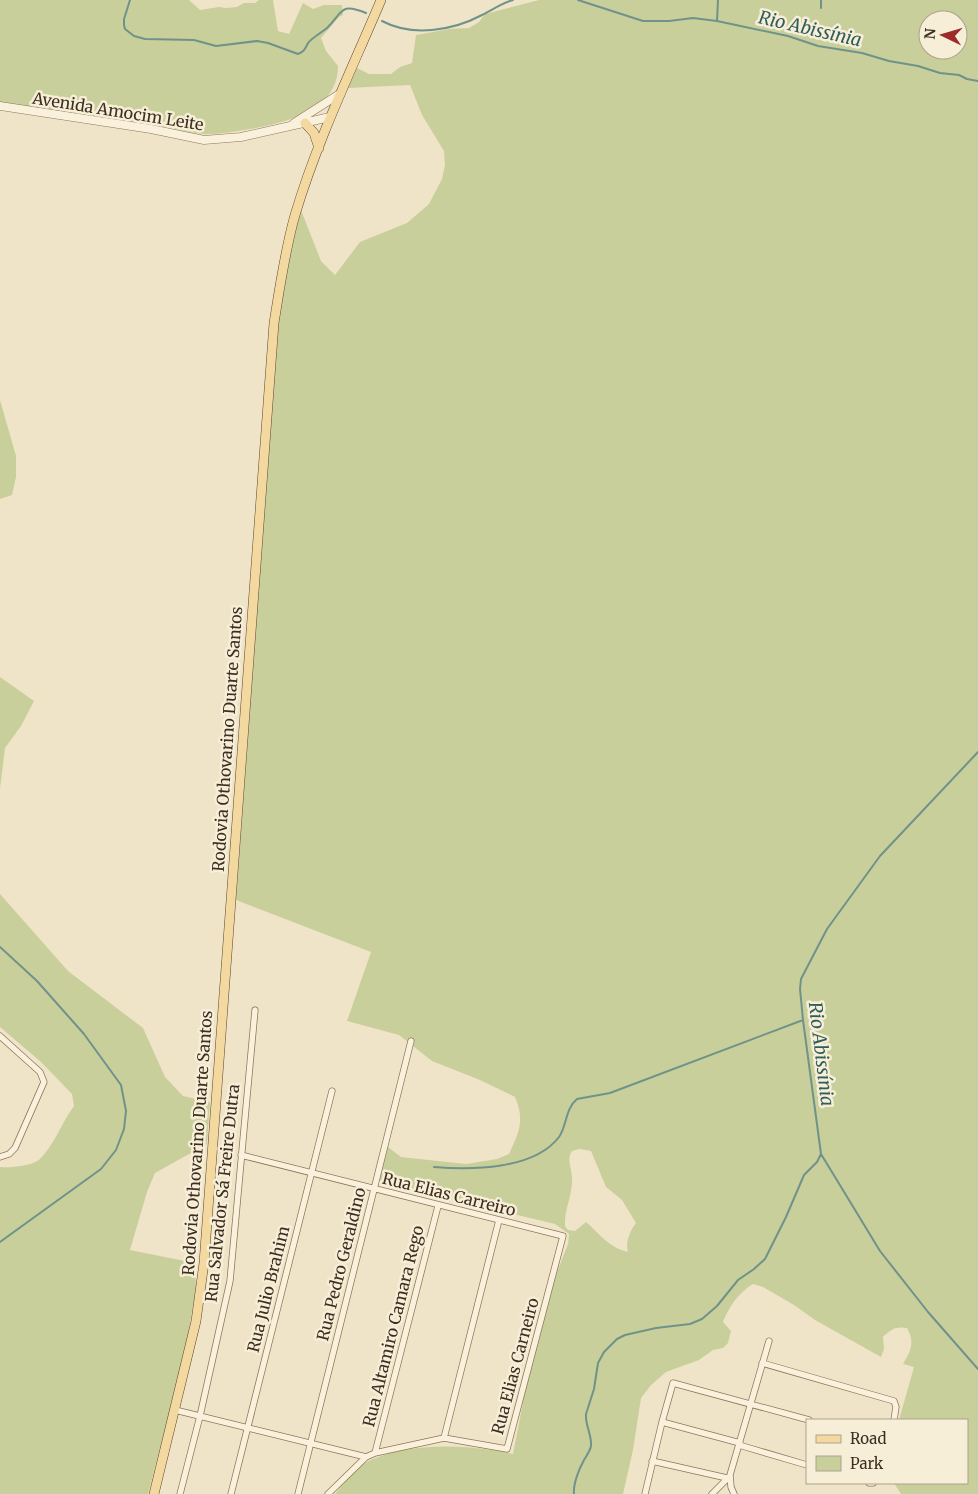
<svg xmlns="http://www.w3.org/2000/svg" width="978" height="1494" font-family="Merriweather,serif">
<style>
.green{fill:#c9cf9b;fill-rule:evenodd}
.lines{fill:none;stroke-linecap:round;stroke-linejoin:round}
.stream{stroke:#6f938a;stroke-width:2}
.minor-casing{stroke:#8d765c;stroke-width:7}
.tertiary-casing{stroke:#8d765c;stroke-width:9}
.primary-casing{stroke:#5b4430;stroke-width:10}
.minor{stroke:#faf1dc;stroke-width:5.5}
.tertiary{stroke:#faf1dc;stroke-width:8}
.primary{stroke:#f3d9a0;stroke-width:9}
.labels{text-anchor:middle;stroke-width:5;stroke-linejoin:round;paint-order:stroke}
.street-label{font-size:16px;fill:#3d2e20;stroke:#f7eed8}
.water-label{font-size:18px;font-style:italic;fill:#2f5d5a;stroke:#f7eed8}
</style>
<rect width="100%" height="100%" fill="#f0e4c8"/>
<path class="green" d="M 0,0 L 189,0 L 200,10 L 219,7 L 226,8 L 237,7 L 244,3 L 255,3 L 259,0 L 273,0 L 278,31 L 289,34 L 303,3 L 313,9 L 324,5 L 342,5 L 343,15 L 339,17 L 321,38 L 326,51 L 338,66 C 338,113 280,124 244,130 C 230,132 216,135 202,134 C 185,132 168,126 150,124 C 100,116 50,111 0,102 Z
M 539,0 L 978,0 L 978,1494 L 901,1494 L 894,1483 L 967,1483 L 967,1420 L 899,1420 L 914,1367 L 903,1364 C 911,1351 915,1342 907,1328 C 896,1326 891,1329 883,1337 L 884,1349 L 881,1357 L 815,1320 L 794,1305 L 763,1287 L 753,1284 C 738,1293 729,1307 723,1322 L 731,1331 L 728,1343 L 723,1348 L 713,1350 L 699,1360 L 666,1372 L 651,1385 L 641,1398 L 633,1450 L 623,1494 L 335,1494 C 343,1485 353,1470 363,1464 C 403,1441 470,1444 513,1454 L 530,1367 L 557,1272 L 568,1244 L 569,1234 L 555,1224 L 379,1182 L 388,1147 L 401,1157 L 466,1164 L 497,1159 L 509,1154 C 519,1133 525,1120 515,1097 L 480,1080 L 432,1061 L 399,1035 L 347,1021 L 371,952 L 236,900 L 279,306 L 294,236 L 301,210 L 321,261 L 335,275 L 360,242 L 407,223 L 429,204 L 442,179 L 445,165 L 444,151 L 422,115 L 410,85 L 348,88 L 357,68 L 369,74 L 391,74 L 400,67 L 412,63 L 416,35 L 449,29 L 469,28 L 479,22 L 485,14 ZM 928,20 L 958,20 L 958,50 L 928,50 ZM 579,1149 L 591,1151 L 606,1187 L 622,1200 L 636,1223 C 630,1231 625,1242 628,1252 C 608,1247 600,1234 586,1222 L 575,1231 L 568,1230 L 565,1226 C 564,1210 573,1194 572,1178 C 572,1168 566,1160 572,1151 Z
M 0,400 L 16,456 L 16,477 L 12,495 L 0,499 Z
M 0,677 L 34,701 L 21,726 L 5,748 L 0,789 Z
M 0,894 L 68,971 L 143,1028 L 165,1077 L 183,1096 L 210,1102 L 207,1144 L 155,1173 L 147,1192 L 130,1250 L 195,1263 L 196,1288 L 186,1347 L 148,1494 L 0,1494 L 0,1167 C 9,1168 31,1166 39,1160 C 53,1147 62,1122 74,1106 L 72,1094 L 41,1062 L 0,1027 Z"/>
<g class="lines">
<path class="stream" d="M 130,0 L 124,19 L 124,25 L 125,29 L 134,36 L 145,39 L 194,40 L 216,46 L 257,41 L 268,43 L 298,54 C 304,52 305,49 308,43 C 313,37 321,33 327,28 C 343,12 340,2 366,13
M 578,0 L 643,21 L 669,21 L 693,18 L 717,21 L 788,36 L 818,46 L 862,53 L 889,61 L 918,66 L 940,73 L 959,75 L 967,79 L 978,81
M 821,0 L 821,8
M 382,21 C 412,37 452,31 482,15 C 492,10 502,3 513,0
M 717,21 L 718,0
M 978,752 L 880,856 L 827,929 L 801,979 L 800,989 L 803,1020 L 821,1154 L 880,1251 L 928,1312 L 978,1369
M 0,947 L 37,981 L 84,1034 L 121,1085 L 126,1111 L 124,1129 L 116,1150 L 101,1169 L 0,1242
M 434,1167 C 471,1170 534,1170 559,1137 C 567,1126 565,1109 577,1099 L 610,1093 L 803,1020
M 574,1494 C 573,1484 579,1469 584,1460 C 587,1455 590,1451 591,1446 C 592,1435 585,1425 586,1414 L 594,1389 L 598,1363 L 604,1352 L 617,1339 L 625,1335 L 656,1328 L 690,1324 L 702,1319 L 717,1306 L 738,1280 L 754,1269 L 765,1259 L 786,1217 L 804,1175 L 817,1162 L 821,1154"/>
<g class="minor-casing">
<path id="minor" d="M 0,1036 L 40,1072 L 44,1082 L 15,1148 L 9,1154 L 0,1157
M 241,1155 L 563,1236 L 507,1449 L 444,1438 L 375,1453 L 366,1457 L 328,1494
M 762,1363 L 894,1401 L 896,1407 L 894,1420
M 175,1410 L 366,1457
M 662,1422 L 740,1443
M 444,1438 L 499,1220
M 739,1445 L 807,1465
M 375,1453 L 438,1206
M 652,1461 L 727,1478
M 869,1483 L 873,1483
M 180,1494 L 200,1416 L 230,1281 L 255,1010
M 231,1494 L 332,1091
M 298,1494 L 411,1041
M 645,1494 L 662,1422 L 673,1383 L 809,1420
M 712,1494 L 729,1477
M 734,1494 L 731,1487 L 730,1475 L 769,1341"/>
</g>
<g class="tertiary-casing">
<path id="tertiary" d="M 0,106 L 151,129 L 204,140 L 241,137 L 330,117
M 294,123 L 341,93"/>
</g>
<g class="primary-casing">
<path id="primary" d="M 305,123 L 314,133 L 319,148
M 154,1494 L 196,1321 L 204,1263 L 274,323 C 280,286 285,250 295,215 C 317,141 351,71 381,0"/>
</g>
<use href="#minor" class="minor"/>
<use href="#tertiary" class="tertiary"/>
<use href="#primary" class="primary"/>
</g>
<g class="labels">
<g class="street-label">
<text transform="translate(118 111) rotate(9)" y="6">Avenida Amocim Leite</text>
<text transform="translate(227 739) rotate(-86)" y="6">Rodovia Othovarino Duarte Santos</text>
<text transform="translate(197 1143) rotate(-86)" y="6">Rodovia Othovarino Duarte Santos</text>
<text transform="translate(222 1193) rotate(-84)" y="6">Rua Salvador Sá Freire Dutra</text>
<text transform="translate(449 1194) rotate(14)" y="6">Rua Elias Carreiro</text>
<text transform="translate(341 1264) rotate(-76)" y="6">Rua Pedro Geraldino</text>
<text transform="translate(268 1289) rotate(-76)" y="6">Rua Julio Brahim</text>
<text transform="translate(393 1326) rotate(-76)" y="6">Rua Altamiro Camara Rego</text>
<text transform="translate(515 1366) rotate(-75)" y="6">Rua Elias Carneiro</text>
</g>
<g class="water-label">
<text transform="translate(810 29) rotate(13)" y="6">Rio Abissínia</text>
<text transform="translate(821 1054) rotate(83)" y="6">Rio Abissínia</text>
</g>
</g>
<rect x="806" y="1419" width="162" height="65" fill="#f7eed8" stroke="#ada18e"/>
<rect x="816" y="1435" width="25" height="8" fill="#f3d9a0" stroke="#ada18e"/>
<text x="850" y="1444" font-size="15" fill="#3d2e20">Road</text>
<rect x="816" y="1456" width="25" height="15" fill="#c9cf9b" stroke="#ada18e"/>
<text x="850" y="1469" font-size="15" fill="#3d2e20">Park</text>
<g transform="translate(943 35) rotate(275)"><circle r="24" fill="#f7eed8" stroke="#ada18e"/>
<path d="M0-4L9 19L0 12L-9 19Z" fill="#9e2a2b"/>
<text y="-8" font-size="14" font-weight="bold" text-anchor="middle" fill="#3d2e20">N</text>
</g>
</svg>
